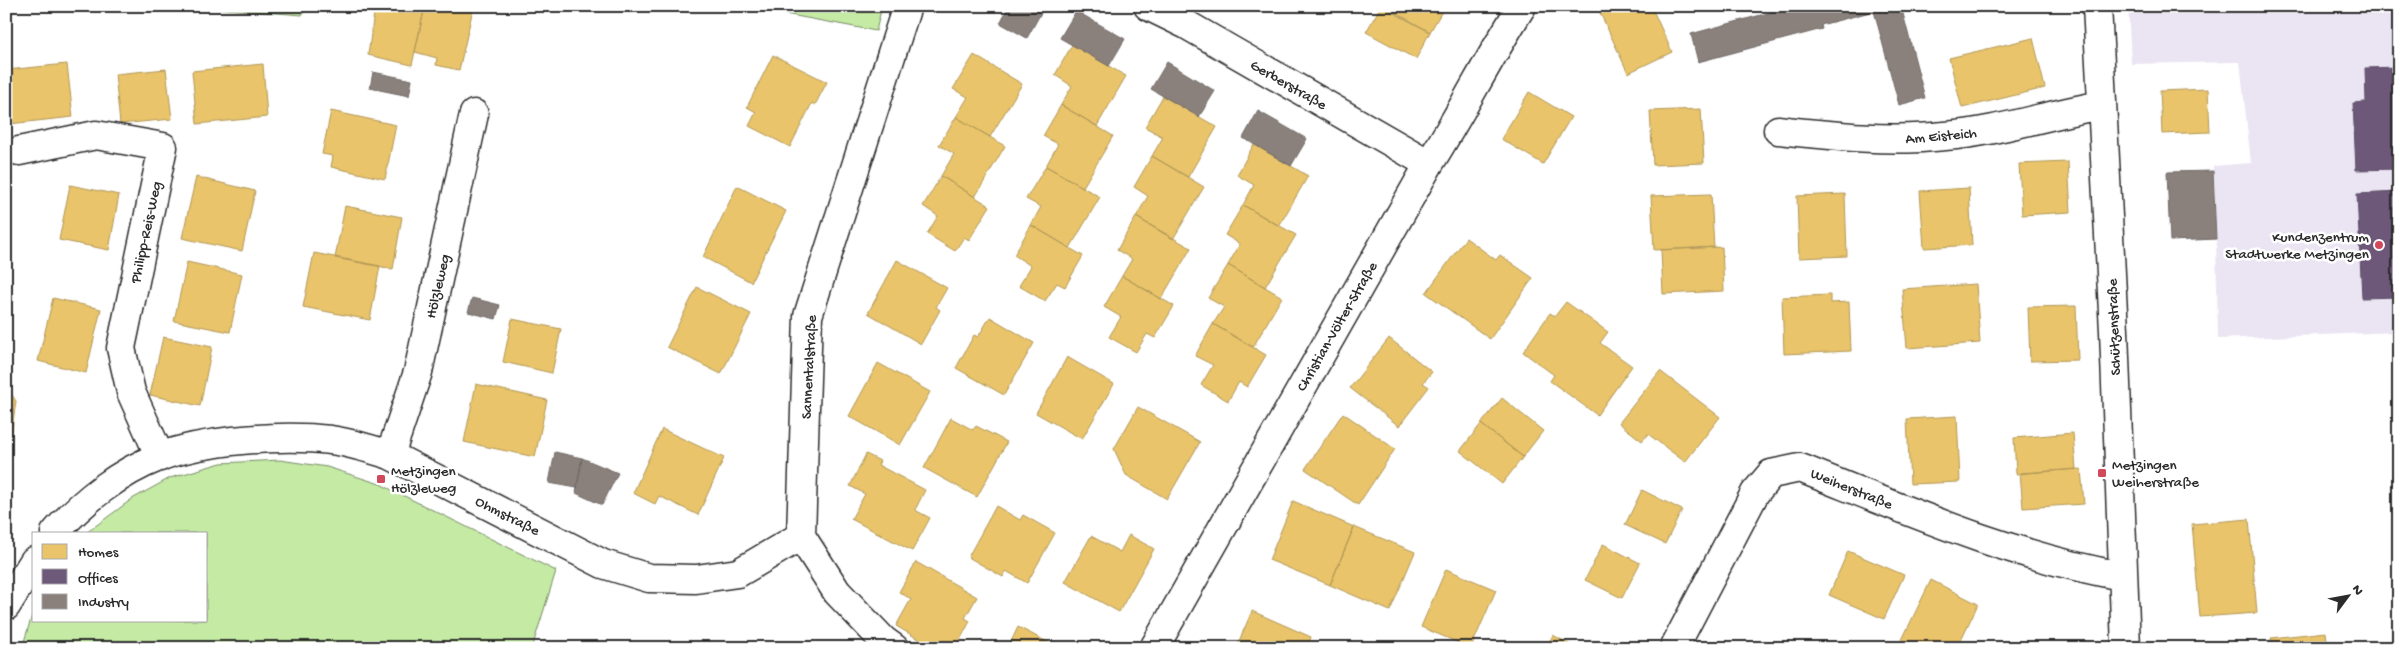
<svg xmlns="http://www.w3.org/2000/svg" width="2405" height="654" font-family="'Gochi Hand',sans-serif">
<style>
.built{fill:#ebe5f3}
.green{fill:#c4eaa4;stroke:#788a68}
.homes{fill:#e9c46a;stroke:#b09657}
.offices{fill:#6d597a;stroke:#594b62}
.industry{fill:#8a817c;stroke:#6e6764}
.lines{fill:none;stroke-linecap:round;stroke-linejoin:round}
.minor-casing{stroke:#2b2b2b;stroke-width:31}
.minor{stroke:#fff;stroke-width:28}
.poi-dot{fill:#d1495b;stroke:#fff;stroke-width:2}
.labels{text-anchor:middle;stroke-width:5;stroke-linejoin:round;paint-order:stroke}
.street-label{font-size:15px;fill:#2b2b2b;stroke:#fff}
.poi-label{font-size:15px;fill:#2b2b2b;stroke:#fff;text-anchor:start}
</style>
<rect width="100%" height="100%" fill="#fff"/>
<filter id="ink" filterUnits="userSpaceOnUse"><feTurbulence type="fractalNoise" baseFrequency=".02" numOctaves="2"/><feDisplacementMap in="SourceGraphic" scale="10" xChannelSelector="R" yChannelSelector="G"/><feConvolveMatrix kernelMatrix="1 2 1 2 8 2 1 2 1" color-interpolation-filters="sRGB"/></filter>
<g filter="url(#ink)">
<path class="built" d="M 2128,6 L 2399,6 L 2399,332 L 2218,339 L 2216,240 L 2170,241 L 2167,172 L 2213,171 L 2213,166 L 2251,163 L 2240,62 L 2131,64 Z"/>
<path class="green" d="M 187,6 L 307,6 L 302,15 Z
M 742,6 L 882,6 L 876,31 Z
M 280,460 L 327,467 L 380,484 L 556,571 L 532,648 L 22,648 L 34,609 L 34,620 L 206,620 L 206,533 L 86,533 L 132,499 L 170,478 L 221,463 Z"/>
<path class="homes" d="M 375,6 L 425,6 L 412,65 L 368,55 Z
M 425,6 L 461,6 L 473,9 L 459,70 L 436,65 L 437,58 L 415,52 Z
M 1381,6 L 1430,32 L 1416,59 L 1366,32 Z
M 1384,6 L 1445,6 L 1430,32 Z
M 1597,6 L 1651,6 L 1672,52 L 1628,73 Z
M 2033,38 L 2045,88 L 1962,108 L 1949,58 Z
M 1072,45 L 1126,76 L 1097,126 L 1061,105 L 1072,86 L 1055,75 Z
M 773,55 L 827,82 L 815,105 L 812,103 L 790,147 L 749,126 L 756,112 L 747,107 Z
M 974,55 L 1022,84 L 990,137 L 956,117 L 968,97 L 953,89 Z
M 67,64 L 73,117 L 9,124 L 6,70 Z
M 263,64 L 267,117 L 197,124 L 192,71 Z
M 166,69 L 172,119 L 120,124 L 115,74 Z
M 2208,89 L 2210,132 L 2162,134 L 2160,91 Z
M 1529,92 L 1571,117 L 1543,164 L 1501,139 Z
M 1163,96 L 1217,127 L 1188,177 L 1152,156 L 1163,137 L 1145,127 Z
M 1061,105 L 1113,136 L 1083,187 L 1046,166 L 1058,144 L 1043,136 Z
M 1701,109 L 1704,163 L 1653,165 L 1650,111 Z
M 331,111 L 396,125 L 385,179 L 331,167 L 333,156 L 322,154 Z
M 956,117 L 1005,146 L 975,197 L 941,176 L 954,154 L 939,145 Z
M 1254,144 L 1308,176 L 1279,226 L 1243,205 L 1254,185 L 1237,175 Z
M 1152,156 L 1204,187 L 1173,239 L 1136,217 L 1148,196 L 1134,187 Z
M 2068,162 L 2071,212 L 2022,215 L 2019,164 Z
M 1046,166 L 1100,197 L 1070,248 L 1031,225 L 1041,207 L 1026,199 Z
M 941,176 L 990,206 L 969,240 L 964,237 L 955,251 L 927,234 L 938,216 L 923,206 Z
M 196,177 L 255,191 L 242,251 L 182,238 Z
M 70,185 L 119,195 L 109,250 L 59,240 Z
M 737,186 L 786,211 L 751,282 L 703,257 Z
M 1969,188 L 1972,245 L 1924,248 L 1920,191 Z
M 1711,194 L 1714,247 L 1654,250 L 1651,196 Z
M 1845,194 L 1847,256 L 1799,258 L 1797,196 Z
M 1243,205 L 1296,235 L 1265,287 L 1228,265 L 1240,244 L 1225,235 Z
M 345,206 L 402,217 L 393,269 L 335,258 Z
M 1136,217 L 1191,248 L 1161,299 L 1122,276 L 1132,259 L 1117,250 Z
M 1031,225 L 1083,256 L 1065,287 L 1057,283 L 1045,301 L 1019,286 L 1031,266 L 1014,255 Z
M 1466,238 L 1496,260 L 1500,255 L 1533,278 L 1490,339 L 1426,293 Z
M 1722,247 L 1724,291 L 1663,294 L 1661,250 Z
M 314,253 L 380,266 L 370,320 L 303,307 Z
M 897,260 L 947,288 L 936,307 L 940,310 L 921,344 L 868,313 Z
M 187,262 L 242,274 L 230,332 L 174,321 Z
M 1228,265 L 1282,297 L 1253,347 L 1213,324 L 1224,307 L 1208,298 Z
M 1122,276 L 1174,306 L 1155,338 L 1147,334 L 1136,352 L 1109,337 L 1121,317 L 1104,307 Z
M 1976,284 L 1980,343 L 1907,348 L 1902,289 Z
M 697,287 L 751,314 L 721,374 L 667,347 Z
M 1830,295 L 1830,303 L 1849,302 L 1851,351 L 1784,354 L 1782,297 Z
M 53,298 L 101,309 L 86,373 L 38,361 Z
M 1566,302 L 1608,332 L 1600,343 L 1632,366 L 1597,415 L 1550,381 L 1554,375 L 1523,352 L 1550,313 L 1555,316 Z
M 2076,306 L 2078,360 L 2030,361 L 2028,307 Z
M 990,317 L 1034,343 L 1004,395 L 956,368 L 974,335 L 978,337 Z
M 512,319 L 561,329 L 552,373 L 503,362 Z
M 1213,324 L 1266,355 L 1247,387 L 1239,382 L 1228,401 L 1201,385 L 1213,365 L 1195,356 Z
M 163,337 L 212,347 L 200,406 L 150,395 Z
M 1389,338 L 1432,372 L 1423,383 L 1429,387 L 1399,426 L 1350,388 Z
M 1067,357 L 1114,384 L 1082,439 L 1036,413 Z
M 878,363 L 930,392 L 900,445 L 849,416 Z
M 1660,371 L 1720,417 L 1685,462 L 1648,434 L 1642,441 L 1619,423 Z
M 476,384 L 547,400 L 535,457 L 464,442 Z
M 6,386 L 16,401 L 11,436 L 6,435 Z
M 1502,398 L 1543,431 L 1523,457 L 1481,424 Z
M 1138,407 L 1200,442 L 1167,499 L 1126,475 L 1114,449 Z
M 1343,413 L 1395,449 L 1358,505 L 1305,469 Z
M 1957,416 L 1960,482 L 1910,484 L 1907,419 Z
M 951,418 L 973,430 L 976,426 L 1007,442 L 977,497 L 924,468 Z
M 1481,424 L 1523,457 L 1502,484 L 1460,451 Z
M 662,429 L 724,458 L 698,515 L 659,496 L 655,504 L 633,493 Z
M 2073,433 L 2076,469 L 2016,474 L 2014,438 Z
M 866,454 L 880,461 L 878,465 L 925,490 L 915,510 L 930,518 L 912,551 L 851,519 L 865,494 L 850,486 Z
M 2081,469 L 2084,504 L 2023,508 L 2020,473 Z
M 1642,490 L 1682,510 L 1665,544 L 1625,525 Z
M 1293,501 L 1354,527 L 1330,585 L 1269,560 Z
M 996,506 L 1020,520 L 1023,515 L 1055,533 L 1027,583 L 1006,571 L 1003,577 L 968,557 Z
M 2249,519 L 2257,613 L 2200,617 L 2192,524 Z
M 1354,527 L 1415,552 L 1390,611 L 1330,585 Z
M 1129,535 L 1154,549 L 1119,612 L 1065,582 L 1091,536 L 1120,552 Z
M 1603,544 L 1640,563 L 1622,598 L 1585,580 Z
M 1848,551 L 1904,575 L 1884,619 L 1829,595 Z
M 916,562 L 977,597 L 965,618 L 970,621 L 956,648 L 934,648 L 896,626 L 911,599 L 899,592 Z
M 1446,569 L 1496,590 L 1471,648 L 1421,627 Z
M 1931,580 L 1978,604 L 1957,648 L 1898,648 Z
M 1252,611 L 1311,637 L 1307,648 L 1236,648 Z
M 1018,627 L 1059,648 L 1008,648 Z
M 2326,632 L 2328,648 L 2272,648 L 2271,638 Z
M 1553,635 L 1576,648 L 1546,648 Z"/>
<path class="offices" d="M 2399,67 L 2399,169 L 2356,170 L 2353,103 L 2366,102 L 2365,68 Z
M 2399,192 L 2399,297 L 2362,298 L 2357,194 Z"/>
<path class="industry" d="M 1009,6 L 1033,6 L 1042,11 L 1027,38 L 1000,23 Z
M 1794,6 L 1901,6 L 1925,98 L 1899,105 L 1874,11 L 1821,25 L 1822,29 L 1698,62 L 1691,34 Z
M 1076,11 L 1125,39 L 1109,66 L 1060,38 Z
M 1167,62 L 1215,91 L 1199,117 L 1151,89 Z
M 373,72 L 412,80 L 409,96 L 370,88 Z
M 1258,111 L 1307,139 L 1291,166 L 1243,138 Z
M 2213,171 L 2216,239 L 2170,241 L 2167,172 Z
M 472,298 L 500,305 L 496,319 L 468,312 Z
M 555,452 L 582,458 L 577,488 L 549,483 Z
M 582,458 L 618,473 L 602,505 L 576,493 Z"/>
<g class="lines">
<g class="minor-casing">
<path id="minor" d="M 1148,6 L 1187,25 L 1429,164
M 2097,6 L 2114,331 L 2126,648
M 1778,130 C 1834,136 1889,142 1945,136 C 1998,132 2049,114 2102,105
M 19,151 L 96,135 L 163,147 L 121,348 L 131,392 L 160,457
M 390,455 L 418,372 L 474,114
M 55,533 C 82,501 120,472 159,457 C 204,440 283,434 331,440 C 351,443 371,449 390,455 L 603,564 L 649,578 L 696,579 L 738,573 L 801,536
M 6,606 L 34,561
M 894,648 L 883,640 L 837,592 L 801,536 L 808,316 L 907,6
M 1154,648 L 1429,164 C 1462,112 1489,57 1522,6
M 1674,648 L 1755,493 L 1771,474 L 1800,468 C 1906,510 2010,556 2122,576"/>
</g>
<use href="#minor" class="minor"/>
</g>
</g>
<g class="poi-dot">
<circle cx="2379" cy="245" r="5"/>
<rect x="2097" y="468" width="10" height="10" rx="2.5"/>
<rect x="376" y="474" width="10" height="10" rx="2.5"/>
</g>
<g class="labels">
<g class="street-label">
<text transform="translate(1289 84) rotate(30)" y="5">Gerberstraße</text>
<text transform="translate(1941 135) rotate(-5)" y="5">Am Eisteich</text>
<text transform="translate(145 232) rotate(-78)" y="5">Philipp-Reis-Weg</text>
<text transform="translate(437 286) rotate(-77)" y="5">Hölzleweg</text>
<text transform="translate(1336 326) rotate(-60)" y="5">Christian-Völter-Straße</text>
<text transform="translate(2113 327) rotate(-92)" y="5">Schützenstraße</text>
<text transform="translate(808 367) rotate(-87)" y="5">Sannentalstraße</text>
<text transform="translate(1852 488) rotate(22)" y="5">Weiherstraße</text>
<text transform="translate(508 515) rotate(27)" y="5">Ohmstraße</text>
</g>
<g class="poi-label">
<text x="2369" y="241" text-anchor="end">Kundenzentrum<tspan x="2369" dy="17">Stadtwerke Metzingen</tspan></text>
<text x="2112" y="469">Metzingen<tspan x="2112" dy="17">Weiherstraße</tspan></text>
<text x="391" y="475">Metzingen<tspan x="391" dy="17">Hölzleweg</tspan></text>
</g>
</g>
<rect width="2405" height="654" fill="none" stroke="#fff" stroke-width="25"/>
<rect x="12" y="12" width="2380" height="629" fill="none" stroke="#2b2b2b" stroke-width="2" filter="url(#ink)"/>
<rect x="32" y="532" width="175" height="90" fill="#ffffff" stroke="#aaaaaa"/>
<rect x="42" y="544" width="25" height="15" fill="#e9c46a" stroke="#aaaaaa"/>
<text x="78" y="556" font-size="15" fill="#2b2b2b">Homes</text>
<rect x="42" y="569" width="25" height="15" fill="#6d597a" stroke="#aaaaaa"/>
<text x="78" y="582" font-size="15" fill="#2b2b2b">Offices</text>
<rect x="42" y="594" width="25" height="15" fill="#8a817c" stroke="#aaaaaa"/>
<text x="78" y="606" font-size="15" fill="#2b2b2b">Industry</text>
<g transform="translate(2348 596) rotate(58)" stroke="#ffffff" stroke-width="4" paint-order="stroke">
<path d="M0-4L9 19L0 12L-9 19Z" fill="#2b2b2b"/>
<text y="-8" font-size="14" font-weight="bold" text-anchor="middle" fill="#2b2b2b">N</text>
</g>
</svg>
